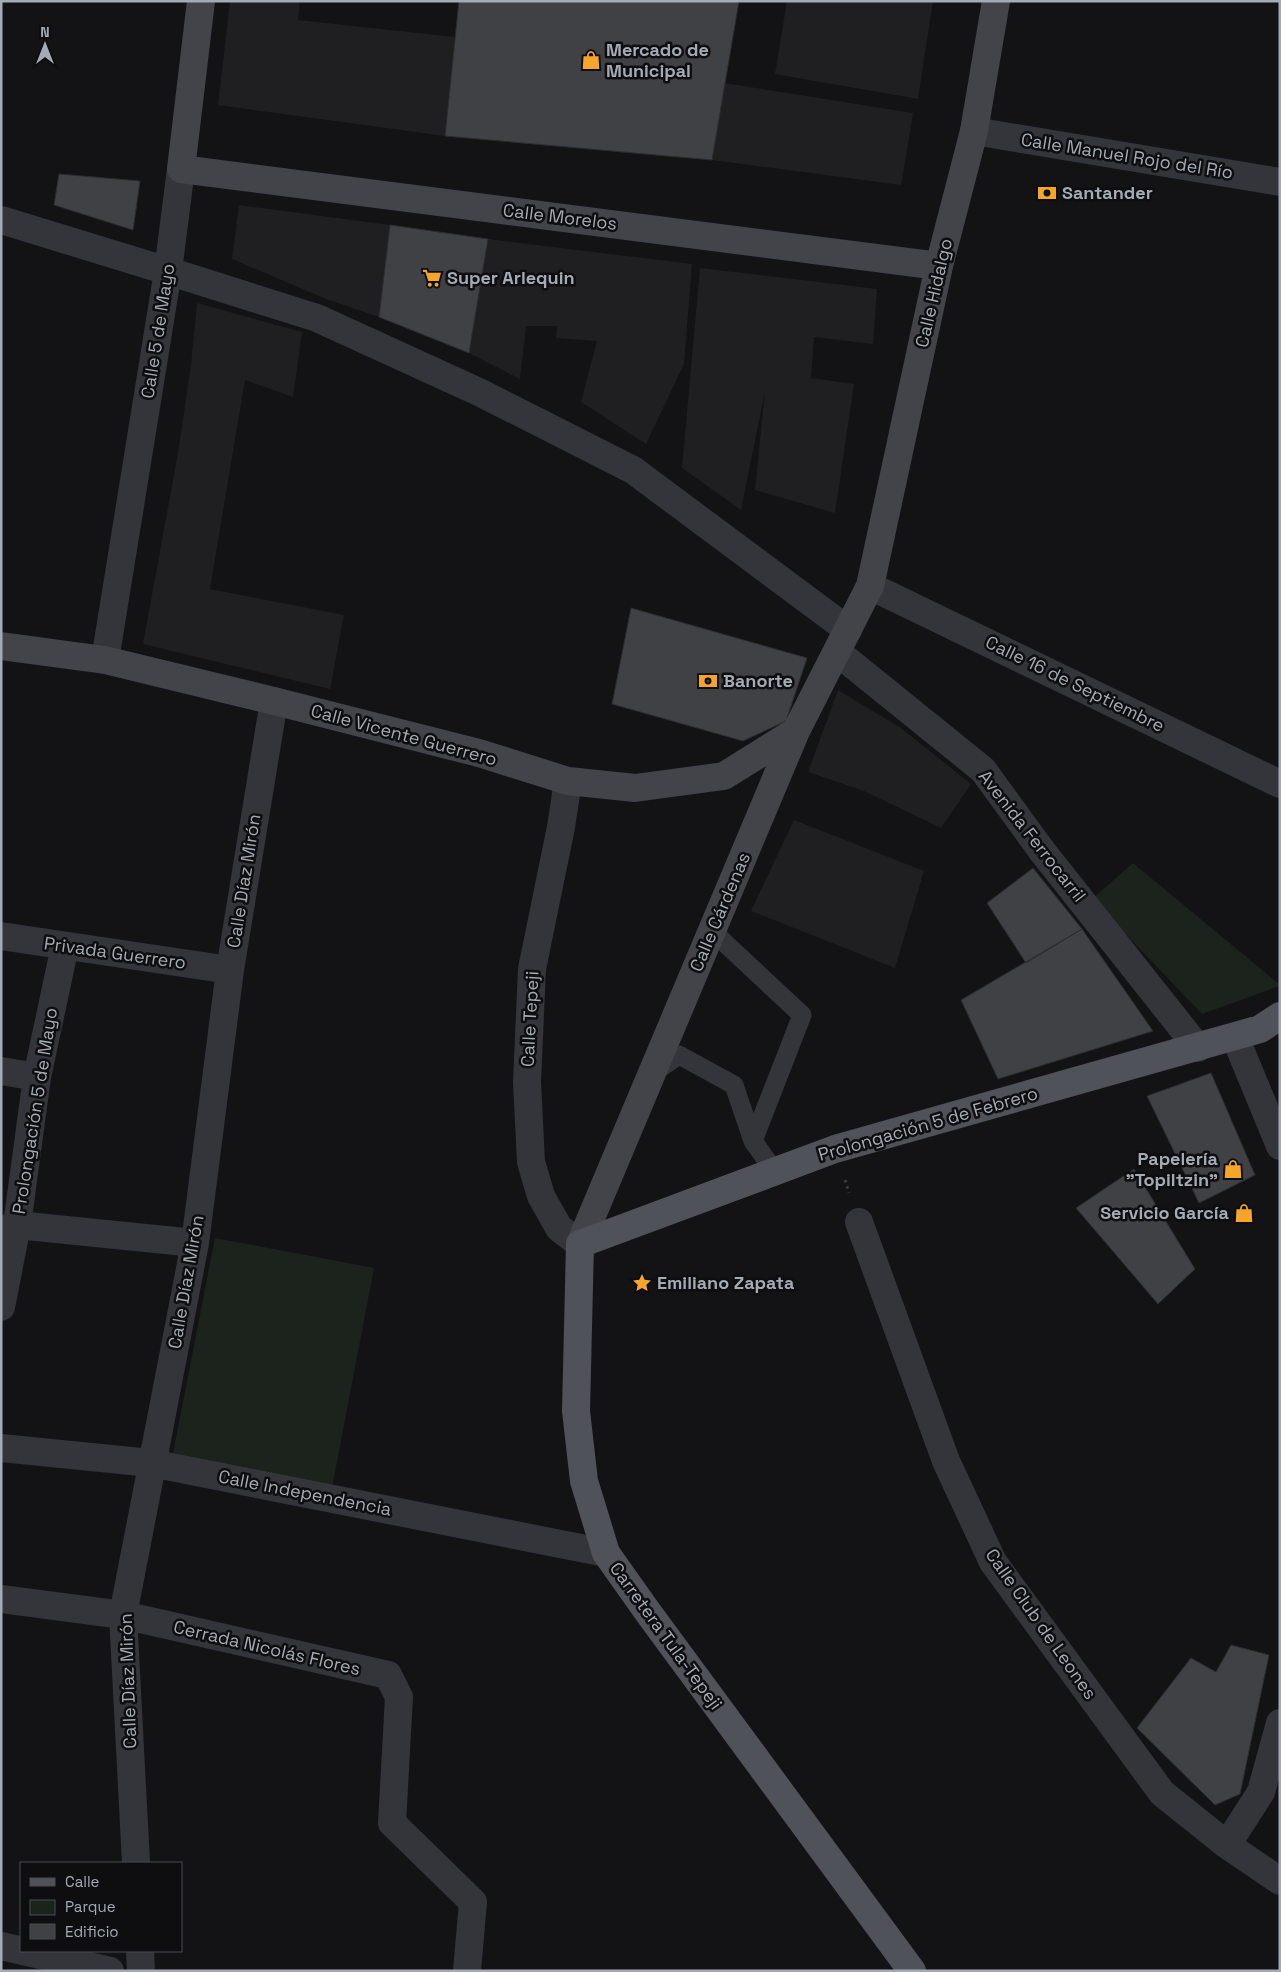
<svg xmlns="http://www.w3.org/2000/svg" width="1281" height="1972" font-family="'Space Grotesk',sans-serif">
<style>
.built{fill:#1f1f22}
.green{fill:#1b231c}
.building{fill:#3f4145;stroke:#2d2d31}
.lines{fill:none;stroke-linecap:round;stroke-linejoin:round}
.path{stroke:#3a3c41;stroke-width:3;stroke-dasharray:2.5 4;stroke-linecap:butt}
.lane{stroke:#34353a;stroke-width:19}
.street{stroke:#34353a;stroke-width:28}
.secondary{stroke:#42444a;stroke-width:28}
.primary{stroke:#505259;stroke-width:28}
.labels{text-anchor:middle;stroke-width:5;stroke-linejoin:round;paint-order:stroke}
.poi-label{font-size:18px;font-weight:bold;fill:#a4abb5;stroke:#0e0e10;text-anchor:start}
.street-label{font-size:18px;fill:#a4abb5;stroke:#0e0e10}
</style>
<rect width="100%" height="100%" fill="#131315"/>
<path class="built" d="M 230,1 L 300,1 L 298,20 L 455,37 L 445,136 L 218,105 Z
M 787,1 L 933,1 L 918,99 L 775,74 Z
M 725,83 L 913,113 L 901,185 L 712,160 Z
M 239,205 L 390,225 L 379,317 L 326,299 L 232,259 Z
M 488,239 L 692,264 L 684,364 L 646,444 L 581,402 L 597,341 L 556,338 L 557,326 L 526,326 L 520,379 L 469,353 Z
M 700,268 L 877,289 L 873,344 L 814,337 L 811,378 L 854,384 L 835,513 L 755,490 L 765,391 L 741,510 L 682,468 Z
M 197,303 L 302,332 L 293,397 L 245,380 L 210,589 L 344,615 L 330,689 L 143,644 L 178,453 L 191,365 Z
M 838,690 L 901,728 L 971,784 L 941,828 L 864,791 L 808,772 Z
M 794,820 L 924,871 L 895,968 L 751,911 Z"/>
<path class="green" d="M 1133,863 L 1280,985 L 1280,986 L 1202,1014 L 1092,899 Z
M 215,1238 L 374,1268 L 332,1488 L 173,1453 Z"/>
<path class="building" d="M 459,1 L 739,1 L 712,160 L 445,136 Z
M 59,174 L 140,181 L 133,230 L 54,205 Z
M 390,225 L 488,239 L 469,353 L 379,317 Z
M 631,608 L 807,658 L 786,721 L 743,741 L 612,704 Z
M 1033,868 L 1082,929 L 1026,963 L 987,903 Z
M 1082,929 L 1153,1031 L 998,1079 L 961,1000 Z
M 1211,1073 L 1255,1175 L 1199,1203 L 1147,1096 Z
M 1134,1169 L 1195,1269 L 1158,1304 L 1076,1208 Z
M 1231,1645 L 1269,1655 L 1240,1794 L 1215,1805 L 1137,1728 L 1191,1658 L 1216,1672 Z"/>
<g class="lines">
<path class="path" d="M 845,1180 L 849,1193"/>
<path class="lane" d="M 712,931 L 802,1015 L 753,1141
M 653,1073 L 679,1055 L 734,1085 L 753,1141 L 775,1172"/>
<path class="street" d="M 974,131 L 1280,182
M 1,220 L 168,271 L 317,318 L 481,393 L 633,470 L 848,630
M 870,586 L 1280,784
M 837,652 L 983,770 L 1042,851 L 1198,1048
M 105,660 L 168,271 L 181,169
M 568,781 L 561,827 L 532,969 L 527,1082 L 531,1162 L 541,1196 L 559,1228 L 580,1244
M 1,936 L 230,970
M 1235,1037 L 1280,1146
M 1,1071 L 37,1077
M 859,1222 L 946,1461 L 993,1562 L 1162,1793 L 1227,1845 L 1280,1881
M 1,1230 L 17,1225 L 195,1243
M 1,1307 L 17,1225 L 37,1077 L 65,946
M 1,1448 L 151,1463 L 606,1553
M 1,1599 L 123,1615 L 388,1675 L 399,1697 L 392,1823 L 473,1902 L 467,1971
M 1227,1845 L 1261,1792 L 1280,1723
M 136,1863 L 123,1615 L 195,1243 L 230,970 L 274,701
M 1,1946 L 110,1971
M 140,1951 L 141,1971"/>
<path class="secondary" d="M 201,1 L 181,169 L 939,266
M 1,646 L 105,660 L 274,701 L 479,753 L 568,781 L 635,788 L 724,776 L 796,731
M 580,1244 L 796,731 L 870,586 L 939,266 L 974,131 L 996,1"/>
<path class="primary" d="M 912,1971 L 647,1611 L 606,1553 L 584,1481 L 576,1411 L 580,1244 L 835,1149 L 1260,1029 L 1280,1016"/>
</g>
<defs>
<g id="shop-bare" transform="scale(1.5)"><path d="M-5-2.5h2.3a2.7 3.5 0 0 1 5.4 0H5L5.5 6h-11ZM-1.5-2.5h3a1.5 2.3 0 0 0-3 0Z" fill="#f6a42a" stroke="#0e0e10" stroke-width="2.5" paint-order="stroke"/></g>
<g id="bank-bare" transform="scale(1.5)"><path d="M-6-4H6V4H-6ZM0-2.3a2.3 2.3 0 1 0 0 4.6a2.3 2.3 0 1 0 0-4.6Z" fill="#f6a42a" stroke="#0e0e10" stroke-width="2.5" paint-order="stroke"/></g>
<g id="supermarket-bare" transform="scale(1.5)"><path d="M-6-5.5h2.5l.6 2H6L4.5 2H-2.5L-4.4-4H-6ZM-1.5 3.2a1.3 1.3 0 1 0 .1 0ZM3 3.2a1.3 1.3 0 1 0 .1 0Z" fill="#f6a42a" stroke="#0e0e10" stroke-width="2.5" paint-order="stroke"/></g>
<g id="sight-bare" transform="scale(1.5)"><path d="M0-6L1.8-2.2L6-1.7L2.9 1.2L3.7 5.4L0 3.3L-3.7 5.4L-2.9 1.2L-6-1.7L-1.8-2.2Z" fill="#f6a42a" stroke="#0e0e10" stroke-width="2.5" paint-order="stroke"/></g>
</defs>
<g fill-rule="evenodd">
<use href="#shop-bare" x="591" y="60"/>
<use href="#bank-bare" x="1047" y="193"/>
<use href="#supermarket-bare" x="432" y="278"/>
<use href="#bank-bare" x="708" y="681"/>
<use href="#shop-bare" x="1233" y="1169"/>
<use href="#shop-bare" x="1244" y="1213"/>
<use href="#sight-bare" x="642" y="1283"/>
</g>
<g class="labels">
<g class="poi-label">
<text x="606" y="56">Mercado de<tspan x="606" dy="21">Municipal</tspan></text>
<text x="1062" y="199">Santander</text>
<text x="447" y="284">Super Arlequin</text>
<text x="723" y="687">Banorte</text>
<text x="1218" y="1165" text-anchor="end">Papelería<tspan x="1218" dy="21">"Topiltzin"</tspan></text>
<text x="1229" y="1219" text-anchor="end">Servicio García</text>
<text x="657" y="1289">Emiliano Zapata</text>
</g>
<g class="street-label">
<text transform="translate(1127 156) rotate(9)" y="6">Calle Manuel Rojo del Río</text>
<text transform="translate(560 217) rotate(7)" y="6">Calle Morelos</text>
<text transform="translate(934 293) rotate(-77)" y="6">Calle Hidalgo</text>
<text transform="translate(158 331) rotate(-81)" y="6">Calle 5 de Mayo</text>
<text transform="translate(1075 684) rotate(26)" y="6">Calle 16 de Septiembre</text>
<text transform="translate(404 735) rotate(15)" y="6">Calle Vicente Guerrero</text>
<text transform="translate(1032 836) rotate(52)" y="6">Avenida Ferrocarril</text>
<text transform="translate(244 881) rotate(-81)" y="6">Calle Díaz Mirón</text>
<text transform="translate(720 912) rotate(-67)" y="6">Calle Cárdenas</text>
<text transform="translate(115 953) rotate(8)" y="6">Privada Guerrero</text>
<text transform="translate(530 1019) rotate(-87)" y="6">Calle Tepeji</text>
<text transform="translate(35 1111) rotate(-81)" y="6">Prolongación 5 de Mayo</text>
<text transform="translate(928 1124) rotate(-16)" y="6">Prolongación 5 de Febrero</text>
<text transform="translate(186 1282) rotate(-80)" y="6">Calle Díaz Mirón</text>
<text transform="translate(305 1493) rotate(11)" y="6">Calle Independencia</text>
<text transform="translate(1041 1624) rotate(55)" y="6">Calle Club de Leones</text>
<text transform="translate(666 1636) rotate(54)" y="6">Carretera Tula-Tepeji</text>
<text transform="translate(267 1648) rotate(13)" y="6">Cerrada Nicolás Flores</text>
<text transform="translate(128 1681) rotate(-92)" y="6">Calle Díaz Mirón</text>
</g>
</g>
<rect width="1281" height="1972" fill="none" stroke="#a4abb5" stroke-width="5"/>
<rect x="20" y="1862" width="162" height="90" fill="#0e0e10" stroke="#4a4d52"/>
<rect x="30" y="1878" width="25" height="8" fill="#505259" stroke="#4a4d52"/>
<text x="65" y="1887" font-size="15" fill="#a4abb5">Calle</text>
<rect x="30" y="1900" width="25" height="15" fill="#1b231c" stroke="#4a4d52"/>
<text x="65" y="1912" font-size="15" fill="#a4abb5">Parque</text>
<rect x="30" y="1924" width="25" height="15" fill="#3f4145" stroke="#4a4d52"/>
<text x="65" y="1937" font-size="15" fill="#a4abb5">Edificio</text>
<g transform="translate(45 45)" stroke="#0e0e10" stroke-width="4" paint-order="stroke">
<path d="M0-4L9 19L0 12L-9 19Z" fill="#a4abb5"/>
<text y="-8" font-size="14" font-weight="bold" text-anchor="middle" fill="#a4abb5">N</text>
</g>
</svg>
